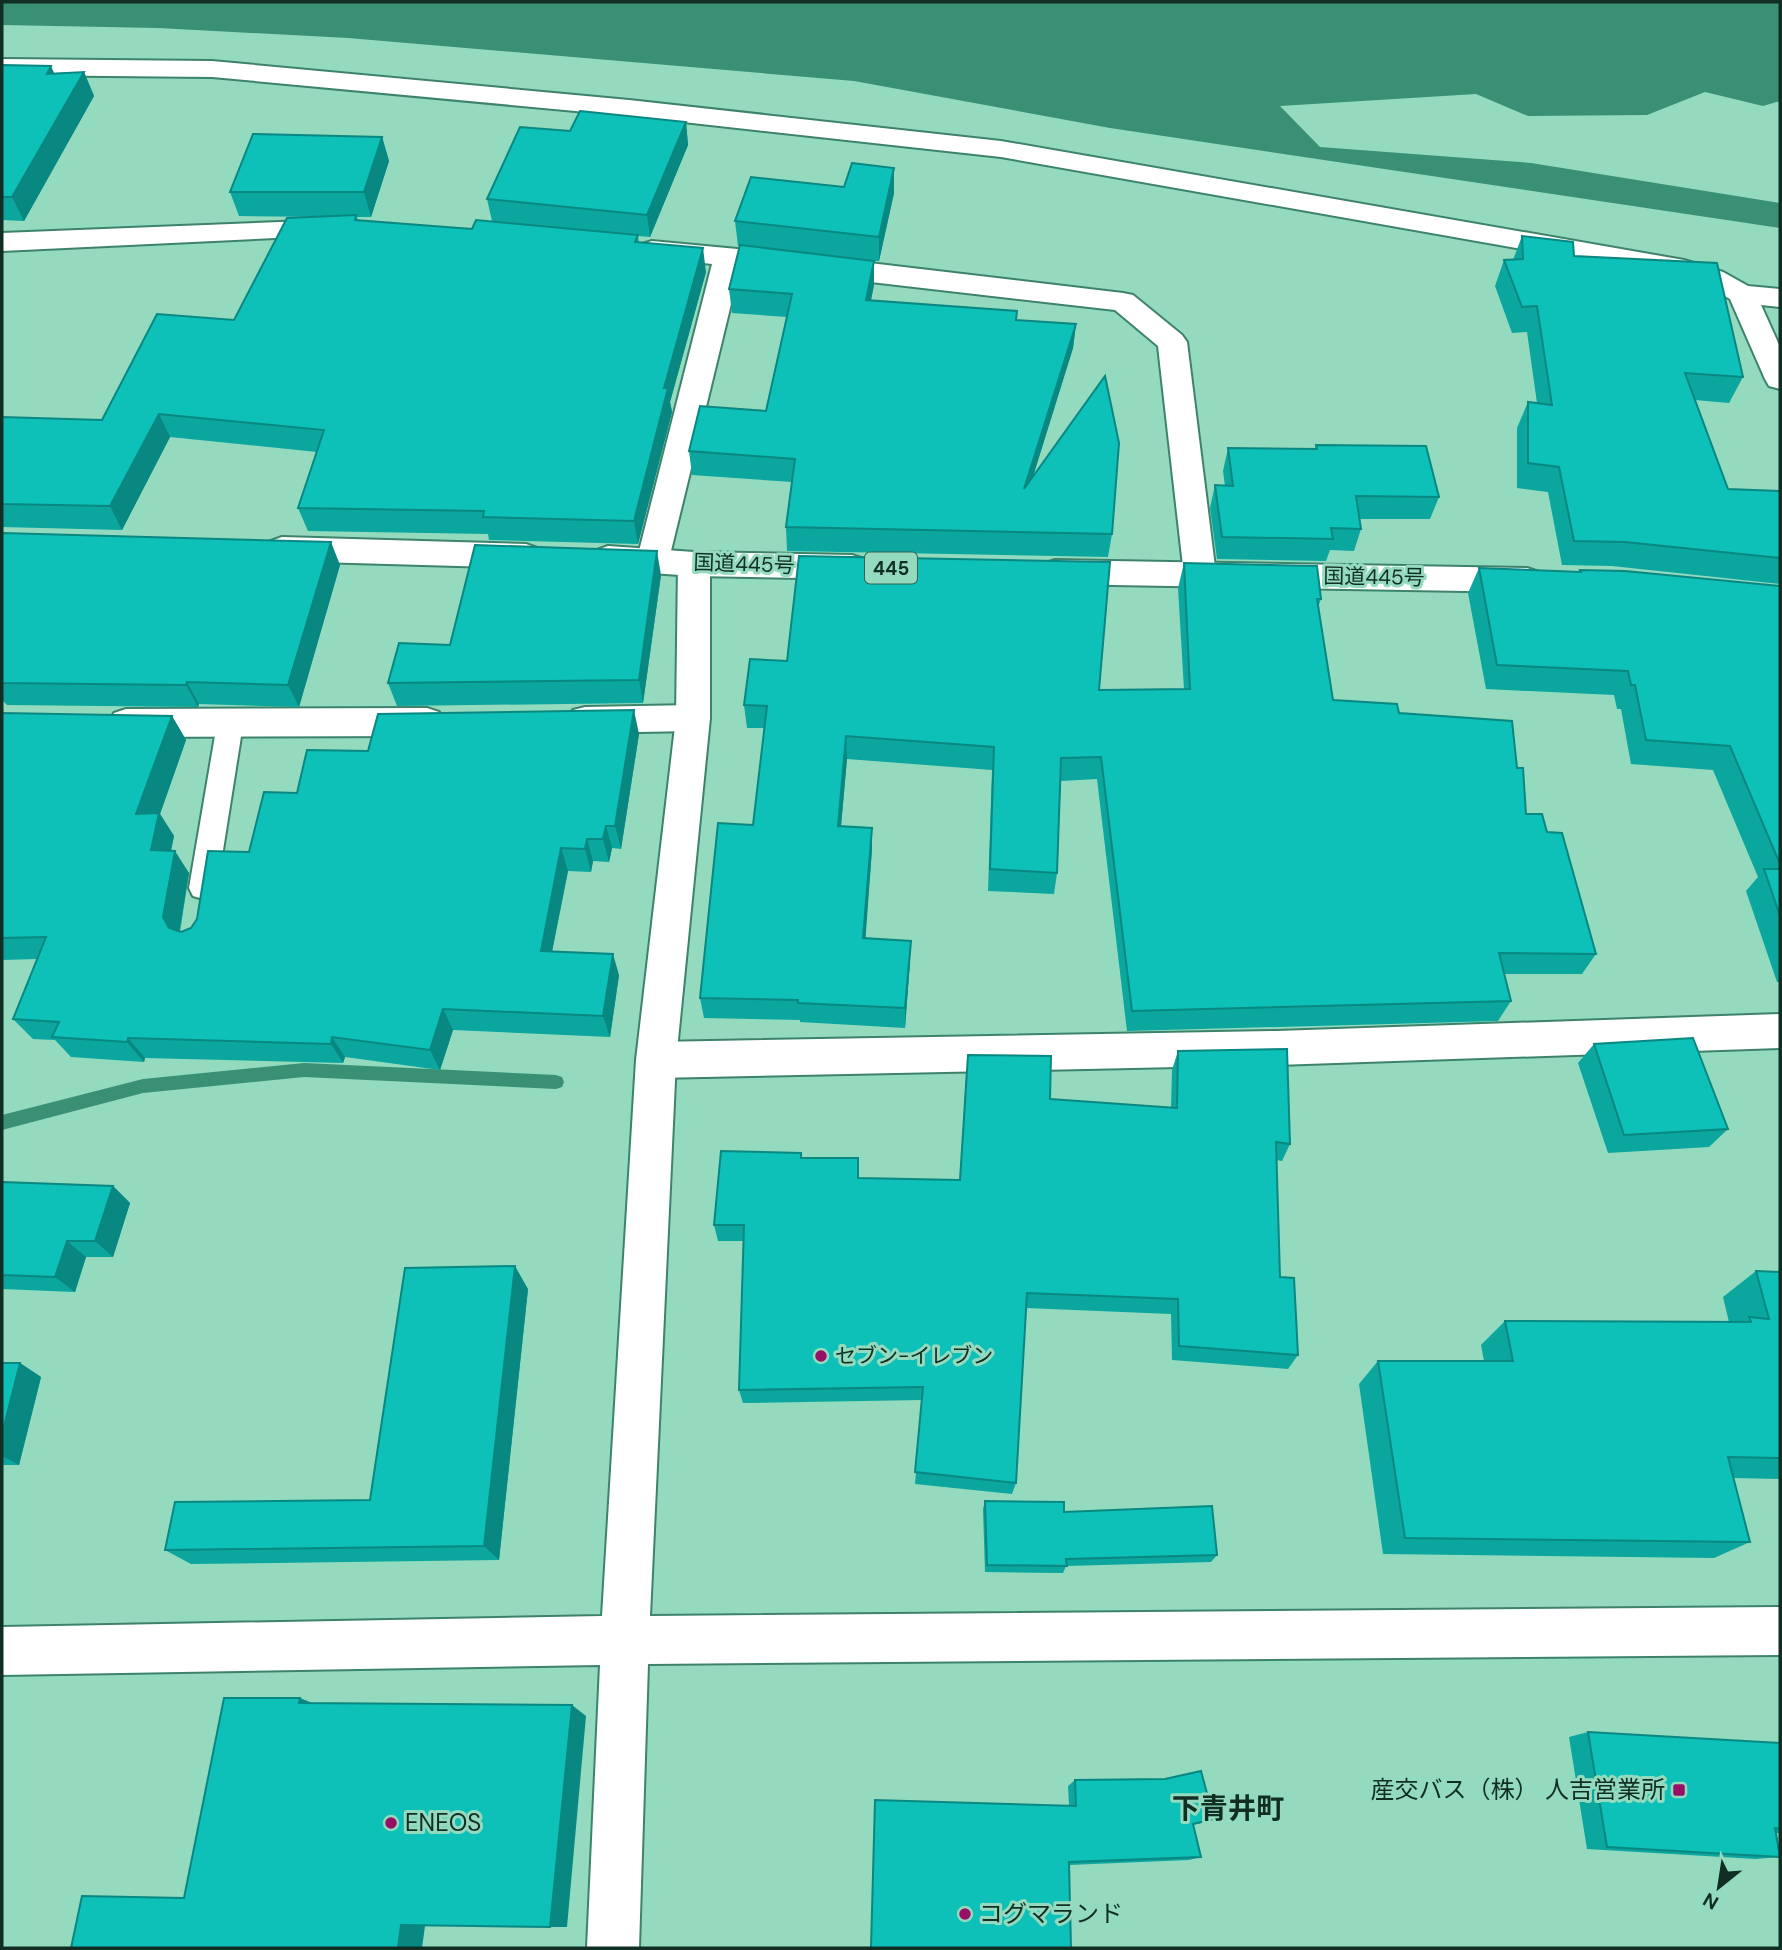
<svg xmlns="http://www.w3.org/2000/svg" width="1782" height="1950" font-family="'DM Sans','Noto Sans JP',sans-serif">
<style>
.water{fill:#3a9075}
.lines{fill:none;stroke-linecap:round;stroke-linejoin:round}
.stream{fill:#3a9075;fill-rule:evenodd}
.service-casing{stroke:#3d836c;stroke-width:4}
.minor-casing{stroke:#3d836c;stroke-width:4}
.tertiary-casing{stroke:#3d836c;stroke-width:4}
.trunk-casing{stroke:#3d836c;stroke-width:4}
.service{fill:#fff;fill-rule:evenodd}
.minor{fill:#fff;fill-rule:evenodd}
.tertiary{fill:#fff;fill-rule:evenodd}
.trunk{fill:#fff;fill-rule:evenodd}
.wall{fill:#0ba69e}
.shaded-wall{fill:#098781}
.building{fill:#0dc1b8;stroke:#098781;stroke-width:2}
.poi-dot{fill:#971066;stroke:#93dabf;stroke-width:2.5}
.labels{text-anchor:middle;stroke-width:6;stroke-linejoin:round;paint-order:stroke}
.shield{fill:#93dabf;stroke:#376252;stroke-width:2}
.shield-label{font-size:19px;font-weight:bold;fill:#102e24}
.street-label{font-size:21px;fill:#102e24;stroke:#93dabf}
.poi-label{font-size:21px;fill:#102e24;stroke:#93dabf;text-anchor:start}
.near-poi-label{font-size:24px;fill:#102e24;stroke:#93dabf;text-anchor:start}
.near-quarter-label{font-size:28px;font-weight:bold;fill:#102e24;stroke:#93dabf}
</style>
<rect width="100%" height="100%" fill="#93dabf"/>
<path class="water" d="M 2,2 L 1780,2 L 1780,101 L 1763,106 L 1705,92 L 1647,115 L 1528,116 L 1476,94 L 1280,106 L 1320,147 L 1531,163 L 1780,203 L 1780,228 L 1110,128 L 854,81 L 348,38 L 158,28 L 2,25 Z"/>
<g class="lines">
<path class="stream" d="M 304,1063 L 556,1075 L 562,1077 L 564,1082 L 562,1087 L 556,1089 L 304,1077 L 143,1093 L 2,1130 L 2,1115 L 143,1079 Z"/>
<g class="service-casing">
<path id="service" d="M 230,714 L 239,717 L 243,724 L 217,888 L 213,896 L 203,899 L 193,896 L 189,888 L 217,724 L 221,717 Z"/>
</g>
<g class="minor-casing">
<path id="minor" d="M 2,59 L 212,61 L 629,100 L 1001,141 L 1684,260 L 1723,272 L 1748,286 L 1780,289 L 1780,307 L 1761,305 L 1780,347 L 1780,389 L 1769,386 L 1765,379 L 1730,299 L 1703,284 L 1680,277 L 1001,157 L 629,116 L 212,77 L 2,75 Z
M 331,220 L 341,223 L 345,229 L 341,235 L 2,251 L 2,233 Z
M 652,241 L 802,255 L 1123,293 L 1133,295 L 1182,335 L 1187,342 L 1216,575 L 1212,583 L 1200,587 L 1188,583 L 1184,575 L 1158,346 L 1115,310 L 740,267 L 669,559 L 664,567 L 653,571 L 642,567 L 637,559 L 712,264 L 642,256 L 638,250 L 642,244 Z
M 693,705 L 705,708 L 710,718 L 705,728 L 693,731 L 585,733 L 573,730 L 568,720 L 573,710 L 585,707 Z
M 427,708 L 439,712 L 444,722 L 439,732 L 427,736 L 126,737 L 114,733 L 109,723 L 114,713 L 126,709 Z
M 1780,1014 L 1780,1048 L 1277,1065 L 656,1078 L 642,1072 L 636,1060 L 642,1048 L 656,1042 L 1277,1031 Z"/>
</g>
<g class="tertiary-casing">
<path id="tertiary" d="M 694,552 L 706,556 L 710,564 L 710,718 L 676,1060 L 650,1616 L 1780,1607 L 1780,1655 L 648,1664 L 639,1948 L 587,1948 L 600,1665 L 2,1675 L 2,1627 L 602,1616 L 636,1060 L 676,718 L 678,564 L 682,556 Z"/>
</g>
<g class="trunk-casing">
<path id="trunk" d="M 282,537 L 526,544 L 537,548 L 542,556 L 537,564 L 526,568 L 282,561 L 271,557 L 266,549 L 271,541 Z
M 608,546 L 694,552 L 852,555 L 864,559 L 868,567 L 864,575 L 852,579 L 694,576 L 608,570 L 597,566 L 592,558 L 597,550 Z
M 1055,560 L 1527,568 L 1539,572 L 1543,580 L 1539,588 L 1527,592 L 1055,584 L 1043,580 L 1039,572 L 1043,564 Z"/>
</g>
<use href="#service" class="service"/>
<use href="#minor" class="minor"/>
<use href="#tertiary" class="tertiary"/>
<use href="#trunk" class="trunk"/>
</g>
<path class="wall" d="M 2,65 L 54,73 L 84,72 L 94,96 L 24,221 L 2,220 Z
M 686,122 L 688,145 L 650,237 L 638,236 L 639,242 L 706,272 L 670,402 L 672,412 L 638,544 L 489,540 L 488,534 L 308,531 L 298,508 L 317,452 L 170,437 L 122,530 L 2,527 L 2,417 L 102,420 L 234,320 L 321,217 L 239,216 L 230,192 L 382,137 L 389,161 L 371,217 L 357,217 L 358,220 L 472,229 L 492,221 L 487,199 L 570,131 Z
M 894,168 L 894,193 L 879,261 L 874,261 L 874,285 L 871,300 L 1017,320 L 1076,324 L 1073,348 L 1033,476 L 1112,534 L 1108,557 L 787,551 L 786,527 L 792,482 L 692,475 L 689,451 L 766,411 L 787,317 L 732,313 L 729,289 L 740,246 L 738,246 L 735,221 L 844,187 Z
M 1522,236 L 1574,256 L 1743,377 L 1729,403 L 1695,400 L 1728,489 L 1780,491 L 1780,584 L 1612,566 L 1562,565 L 1548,492 L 1517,488 L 1517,428 L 1528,402 L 1537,403 L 1527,332 L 1512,333 L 1495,286 L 1504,260 L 1513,260 Z
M 1316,445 L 1439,497 L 1430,519 L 1360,519 L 1361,529 L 1354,551 L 1330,550 L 1326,561 L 1217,559 L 1210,508 L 1215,485 L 1225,486 L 1223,471 L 1228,448 L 1315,449 Z
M 2,533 L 340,565 L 299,707 L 199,704 L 198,707 L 7,705 L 3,701 L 2,701 Z
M 1184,563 L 1321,599 L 1318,607 L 1333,700 L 1399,713 L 1517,768 L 1526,814 L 1547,832 L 1596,954 L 1582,974 L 1504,974 L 1511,1001 L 1498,1021 L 1127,1031 L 1097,779 L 1061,781 L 1057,873 L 1054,894 L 988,891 L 992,770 L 847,759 L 841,826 L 872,828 L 872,849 L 865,938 L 910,961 L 905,1028 L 800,1022 L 800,1020 L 704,1018 L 700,998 L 753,825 L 765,728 L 747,728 L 744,705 L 1099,690 L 1184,689 L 1178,588 Z
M 1479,568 L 1579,572 L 1580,570 L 1780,586 L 1780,982 L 1777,982 L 1746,891 L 1758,877 L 1713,770 L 1631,764 L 1621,709 L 1617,709 L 1614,695 L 1486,689 L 1468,593 Z
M 661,575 L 643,703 L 397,706 L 388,683 L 450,645 Z
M 2,713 L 172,716 L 186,740 L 160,814 L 174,836 L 171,851 L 189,873 L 180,932 L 181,932 L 191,928 L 249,852 L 297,793 L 368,751 L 639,734 L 621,849 L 612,848 L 609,862 L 593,861 L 591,872 L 568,871 L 552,951 L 619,975 L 610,1037 L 453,1030 L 440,1070 L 345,1057 L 343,1063 L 145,1058 L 144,1062 L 71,1057 L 55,1040 L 33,1039 L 13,1019 L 37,959 L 2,960 Z
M 1594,1044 L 1728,1129 L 1709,1147 L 1608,1153 L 1578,1063 Z
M 1178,1051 L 1290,1144 L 1282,1161 L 1276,1160 L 1280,1277 L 1298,1355 L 1288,1369 L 1172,1360 L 1171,1314 L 1026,1308 L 1016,1483 L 1012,1494 L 915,1484 L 922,1400 L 743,1403 L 739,1390 L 744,1241 L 718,1241 L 714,1225 L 802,1158 L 859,1178 L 960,1180 L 966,1074 L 1050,1099 L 1171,1108 L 1172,1070 Z
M 2,1182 L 113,1186 L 130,1203 L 113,1257 L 86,1257 L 75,1292 L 2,1289 Z
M 1756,1271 L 1780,1272 L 1780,1479 L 1733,1478 L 1750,1542 L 1714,1558 L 1383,1554 L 1359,1384 L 1378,1361 L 1484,1361 L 1481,1345 L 1505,1321 L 1729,1322 L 1723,1297 Z
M 528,1289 L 499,1560 L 191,1564 L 165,1550 L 370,1500 Z
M 2,1363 L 20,1363 L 41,1377 L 19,1465 L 2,1465 Z
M 985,1501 L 1064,1512 L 1217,1555 L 1211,1562 L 1066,1566 L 1063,1573 L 985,1572 L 983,1509 Z
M 1588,1732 L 1780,1743 L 1780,1833 L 1776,1833 L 1780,1857 L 1756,1859 L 1587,1849 L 1569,1737 Z
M 1075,1780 L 1201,1823 L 1193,1825 L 1201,1857 L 1189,1860 L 1069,1865 L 871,1948 L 1069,1806 L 1068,1786 Z"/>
<path class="shaded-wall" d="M 51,66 L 62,91 L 47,74 Z
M 84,72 L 94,96 L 24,221 L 12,197 Z
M 686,122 L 688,145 L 650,237 L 647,215 Z
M 382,137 L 389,161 L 371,217 L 364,192 Z
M 894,168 L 894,193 L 879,261 L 879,237 Z
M 703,248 L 706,272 L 670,402 L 672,412 L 638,544 L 634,521 L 664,388 Z
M 874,261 L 874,285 L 866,324 L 866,300 Z
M 1076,324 L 1073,348 L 1022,512 L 1024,489 Z
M 159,414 L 170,437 L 122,530 L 110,506 Z
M 331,542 L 340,565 L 299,707 L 288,685 Z
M 657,551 L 661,575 L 643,703 L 639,680 Z
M 187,682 L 199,704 L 198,707 L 186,685 Z
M 634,710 L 639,734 L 621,849 L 615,826 Z
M 172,716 L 186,740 L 160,814 L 174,836 L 166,873 L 151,850 L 136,814 Z
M 846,736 L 847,759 L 839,848 L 838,826 Z
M 606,826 L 612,848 L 609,862 L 603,839 Z
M 872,828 L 872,849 L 864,959 L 863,938 Z
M 587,839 L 593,861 L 591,872 L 585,849 Z
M 561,848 L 568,871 L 548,972 L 541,951 Z
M 175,851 L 189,873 L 178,939 L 169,928 L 163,917 Z
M 911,941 L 910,961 L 905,1028 L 905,1008 Z
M 613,954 L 619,975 L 610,1037 L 603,1016 Z
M 443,1009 L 453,1030 L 440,1070 L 430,1050 Z
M 332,1037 L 345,1057 L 343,1063 L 331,1044 Z
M 128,1038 L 145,1058 L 144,1062 L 127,1042 Z
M 113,1186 L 130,1203 L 113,1257 L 95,1241 Z
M 67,1241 L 86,1257 L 75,1292 L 55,1277 Z
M 515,1266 L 528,1289 L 499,1560 L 484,1546 Z
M 20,1363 L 41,1377 L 19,1465 L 2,1456 L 2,1434 Z
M 300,1698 L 327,1709 L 299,1703 Z
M 572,1705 L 586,1716 L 567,1927 L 550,1927 Z
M 401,1925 L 425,1926 L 422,1948 L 398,1948 Z"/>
<path class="building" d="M 2,65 L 51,66 L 47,74 L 84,72 L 12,197 L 2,197 Z
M 580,111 L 686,122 L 647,215 L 487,199 L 520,127 L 570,131 Z
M 253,134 L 382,137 L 364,192 L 230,192 Z
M 852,163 L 894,168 L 879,237 L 735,221 L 751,177 L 844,187 Z
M 356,215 L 355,220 L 472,229 L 476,220 L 638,235 L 635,242 L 703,248 L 664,388 L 668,388 L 634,521 L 483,517 L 484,511 L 298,508 L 324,430 L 159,414 L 110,506 L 2,504 L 2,417 L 102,420 L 157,314 L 234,320 L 287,218 Z
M 1522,236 L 1573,242 L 1574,256 L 1717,263 L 1743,377 L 1685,373 L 1728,489 L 1780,491 L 1780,558 L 1625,542 L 1574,541 L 1559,467 L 1528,463 L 1528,402 L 1552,405 L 1537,306 L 1522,307 L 1504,260 L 1523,259 Z
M 740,245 L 874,261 L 866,300 L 1017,311 L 1016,320 L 1076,324 L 1024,489 L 1105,376 L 1119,443 L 1112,534 L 786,527 L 795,459 L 689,451 L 700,406 L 766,411 L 792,294 L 729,289 Z
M 1316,445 L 1426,446 L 1439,497 L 1356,496 L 1361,529 L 1331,528 L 1333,539 L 1222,537 L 1215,485 L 1233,486 L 1228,448 L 1317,449 Z
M 2,533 L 331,542 L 288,685 L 187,682 L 186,685 L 2,683 Z
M 475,545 L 657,551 L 639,680 L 388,683 L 399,643 L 450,645 Z
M 799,556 L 1110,562 L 1099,690 L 1190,689 L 1184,563 L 1317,566 L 1321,599 L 1317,599 L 1333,700 L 1397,704 L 1399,713 L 1512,721 L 1517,768 L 1523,768 L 1526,814 L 1542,814 L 1547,832 L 1562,833 L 1596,954 L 1499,953 L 1511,1001 L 1132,1011 L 1101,757 L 1061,758 L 1057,873 L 990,869 L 994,747 L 846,736 L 838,826 L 872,828 L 863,938 L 911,941 L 905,1008 L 798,1003 L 798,1000 L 700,998 L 718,823 L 753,825 L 767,706 L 744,705 L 750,659 L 787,661 Z
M 1479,568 L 1581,572 L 1580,570 L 1625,571 L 1780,586 L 1780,864 L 1730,746 L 1646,740 L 1635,685 L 1631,685 L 1628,671 L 1497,665 Z
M 634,710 L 615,826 L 606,826 L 603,839 L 587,839 L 585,849 L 561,848 L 541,951 L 613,954 L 603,1016 L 443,1009 L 430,1050 L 332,1037 L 331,1044 L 128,1038 L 127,1042 L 52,1037 L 59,1022 L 13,1019 L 46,937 L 2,938 L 2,713 L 172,716 L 136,814 L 159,813 L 151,850 L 175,851 L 163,917 L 169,928 L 181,932 L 191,928 L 197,919 L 208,851 L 249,852 L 264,792 L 297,793 L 307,750 L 368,751 L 378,714 Z
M 1764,869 L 1780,869 L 1780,916 Z
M 1693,1038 L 1728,1129 L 1624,1135 L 1594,1044 Z
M 1287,1049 L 1290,1144 L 1276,1142 L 1280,1277 L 1294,1278 L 1298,1355 L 1179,1346 L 1178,1299 L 1027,1293 L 1016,1483 L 915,1472 L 923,1387 L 739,1390 L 744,1225 L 714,1225 L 721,1151 L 801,1153 L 801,1158 L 858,1158 L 858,1178 L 960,1180 L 968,1055 L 1051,1056 L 1050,1099 L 1177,1108 L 1178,1051 Z
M 2,1182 L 113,1186 L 95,1241 L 67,1241 L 55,1277 L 2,1275 Z
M 515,1266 L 484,1546 L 165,1550 L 175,1502 L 370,1500 L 405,1268 Z
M 1756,1271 L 1780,1272 L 1780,1458 L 1728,1457 L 1750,1542 L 1405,1538 L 1378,1361 L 1513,1361 L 1505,1321 L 1751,1322 L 1749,1317 L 1769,1319 Z
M 2,1363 L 20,1363 L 2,1434 Z
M 985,1501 L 1064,1502 L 1064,1512 L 1212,1506 L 1217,1555 L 1066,1559 L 1067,1566 L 987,1565 Z
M 224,1698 L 300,1698 L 299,1703 L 572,1705 L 550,1927 L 401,1925 L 398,1948 L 71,1948 L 82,1896 L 184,1898 Z
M 1588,1732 L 1780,1743 L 1780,1829 L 1775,1828 L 1780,1857 L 1607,1847 Z
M 1201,1771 L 1214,1819 L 1193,1824 L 1201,1857 L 1069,1862 L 1071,1948 L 871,1948 L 875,1800 L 1076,1806 L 1075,1780 L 1165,1779 Z"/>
<g class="poi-dot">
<circle cx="821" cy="1356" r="7"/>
<rect x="1672" y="1783" width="14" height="14" rx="3.5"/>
<circle cx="391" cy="1823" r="7"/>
<circle cx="965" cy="1914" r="7"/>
</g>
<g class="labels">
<rect class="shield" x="865" y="552.5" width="52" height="31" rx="5"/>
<g class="shield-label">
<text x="891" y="575">445</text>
</g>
<g class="street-label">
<text transform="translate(744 564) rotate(2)" y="7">国道445号</text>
<text transform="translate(1374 577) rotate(1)" y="7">国道445号</text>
</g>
<g class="poi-label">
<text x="835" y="1363">セブン-イレブン</text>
</g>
<g class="near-poi-label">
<text x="1665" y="1798" text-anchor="end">産交バス（株） 人吉営業所</text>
<text x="405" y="1831">ENEOS</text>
<text x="979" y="1922">コグマランド</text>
</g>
<g class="near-quarter-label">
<text x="1228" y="1818">下青井町</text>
</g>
</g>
<rect width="1782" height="1950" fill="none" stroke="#102e24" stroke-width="7"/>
<g transform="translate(1719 1887) rotate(210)" stroke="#93dabf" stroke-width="5" paint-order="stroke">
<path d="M0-5L12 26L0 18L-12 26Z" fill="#102e24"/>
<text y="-10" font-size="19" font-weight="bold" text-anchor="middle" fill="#102e24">N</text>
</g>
</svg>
